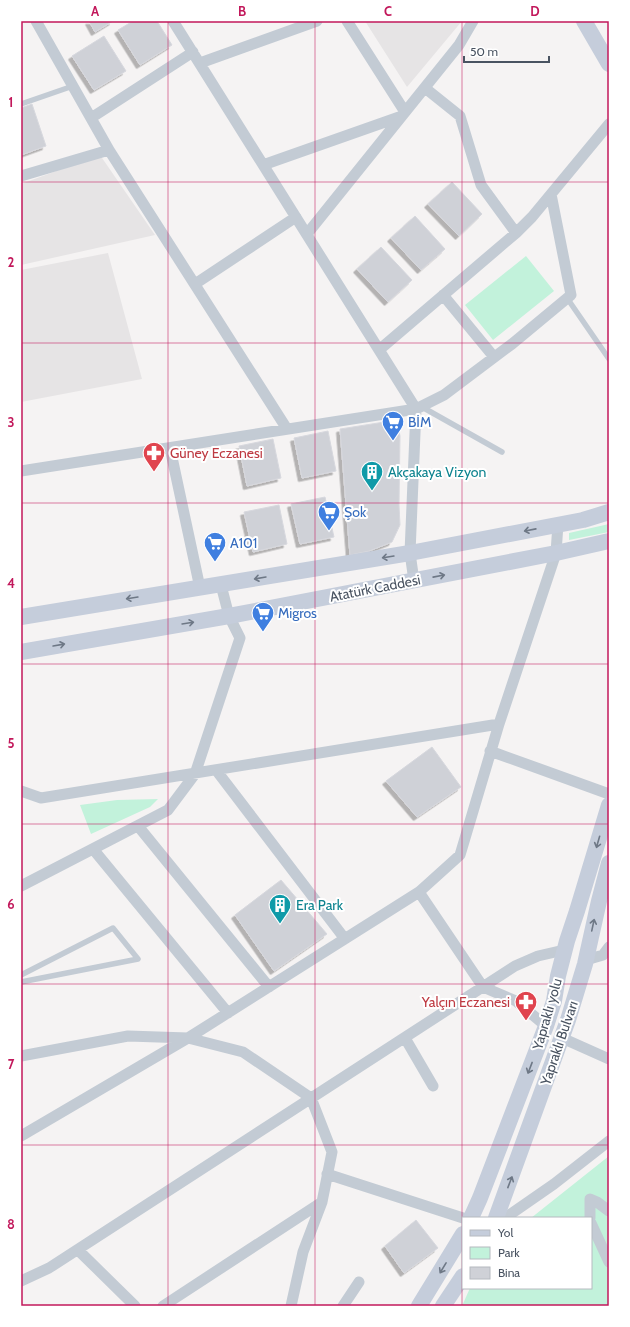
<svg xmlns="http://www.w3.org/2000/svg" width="630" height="1327" font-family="Cabin,sans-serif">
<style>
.education{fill:#e6e4e5}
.green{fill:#c2f2db}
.building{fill:#cfd1d7;stroke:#d7d8de;filter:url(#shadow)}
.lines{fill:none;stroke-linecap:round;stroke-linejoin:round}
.lane{stroke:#c3cbd4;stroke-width:5.5}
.street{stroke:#c3cbd4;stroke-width:11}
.secondary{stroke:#c5cddb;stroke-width:16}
.oneway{stroke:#6e7886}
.grid{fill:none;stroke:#c2185b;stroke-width:1;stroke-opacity:0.55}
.labels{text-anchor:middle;stroke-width:4;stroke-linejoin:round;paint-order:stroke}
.shop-label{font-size:14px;fill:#366cbe;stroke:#fff;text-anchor:start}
.health-label{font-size:14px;fill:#be3a42;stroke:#fff;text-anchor:start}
.culture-label{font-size:14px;fill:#0d838f;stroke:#fff;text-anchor:start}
.street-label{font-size:14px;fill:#495361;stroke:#fff}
.neatline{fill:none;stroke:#c2185b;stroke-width:1.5}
.grid-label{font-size:13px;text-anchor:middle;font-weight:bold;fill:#c2185b}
</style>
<defs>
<filter id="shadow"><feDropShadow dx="-3.5" dy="3.5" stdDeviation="0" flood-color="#0004"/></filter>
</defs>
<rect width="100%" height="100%" fill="#f5f3f3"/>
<path class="education" d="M 365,21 L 462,21 L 407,87 Z
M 100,155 L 155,235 L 21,265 L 21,184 Z
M 108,253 L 142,379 L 21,402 L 21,270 Z"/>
<path class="green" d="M 526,256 L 554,291 L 493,340 L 465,305 Z
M 609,524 L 609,532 L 569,540 L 569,533 Z
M 158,799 L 150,807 L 91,834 L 80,805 L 117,800 Z
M 609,1156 L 609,1306 L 462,1306 L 470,1288 L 591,1288 L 591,1218 L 531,1218 Z"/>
<path class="building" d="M 89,21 L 113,21 L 95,32 Z
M 133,21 L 157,21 L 172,45 L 140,65 L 118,30 Z
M 104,36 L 126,71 L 94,90 L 72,56 Z
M 32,104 L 46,146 L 21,155 L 21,108 Z
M 452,182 L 482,214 L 459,236 L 428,204 Z
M 415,216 L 445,249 L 421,270 L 391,238 Z
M 381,247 L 412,280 L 388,302 L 357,269 Z
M 397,420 L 400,436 L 399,505 L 400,525 L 392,542 L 369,551 L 350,555 L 340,429 Z
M 328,431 L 336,471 L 302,478 L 294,438 Z
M 273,439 L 281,478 L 247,486 L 239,446 Z
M 325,497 L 334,537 L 300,544 L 291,504 Z
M 279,505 L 287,544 L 253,552 L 244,512 Z
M 432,747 L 461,787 L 417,817 L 386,781 Z
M 281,880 L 327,934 L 274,971 L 235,915 Z
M 416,1220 L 438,1248 L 404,1273 L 385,1246 Z"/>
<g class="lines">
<path class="lane" d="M 21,104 L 73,86
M 567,298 L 609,359
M 422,407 L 502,452
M 21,975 L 113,928 L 138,959 L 21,982"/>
<path class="street" d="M 36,21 L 109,150 L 287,429
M 173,21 L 416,409 L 410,553 L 414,581
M 347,21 L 405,112
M 200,63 L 317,21
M 425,88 L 460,116 L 481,185 L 516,233
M 91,118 L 193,52
M 263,165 L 402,116
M 21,176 L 109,150
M 307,234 L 459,45 L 473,21
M 195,284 L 296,217
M 443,295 L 494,357
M 379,350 L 516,233 L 532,217 L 609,124
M 170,448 L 200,588
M 21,471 L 416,409 L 444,395 L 512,344 L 571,295 L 551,194
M 490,751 L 609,794
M 216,770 L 345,939
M 21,791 L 41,798 L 499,724
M 138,826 L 269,987
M 93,849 L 228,1013
M 21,886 L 168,810 L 195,774 L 240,638 L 229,616 L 221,585
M 419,892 L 483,987 L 516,1001 L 546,1026
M 586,960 L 603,955 L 609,947
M 405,1038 L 433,1086
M 562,1038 L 609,1059
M 21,1056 L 128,1036 L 188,1038 L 243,1052 L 311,1098 L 332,1152 L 322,1202 L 303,1252 L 291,1306
M 21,1136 L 188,1038 L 419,892 L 460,855 L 499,724 L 556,553 L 558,524
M 327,1174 L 463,1218
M 505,1218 L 554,1184 L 609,1141
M 590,1218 L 590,1199 L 597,1202 L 609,1211
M 591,1223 L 609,1262
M 78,1250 L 135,1306
M 21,1281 L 49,1268 L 515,966 L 538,956 L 564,950
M 163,1306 L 322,1202
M 343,1306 L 359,1282"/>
<path class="secondary" d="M 584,21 L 609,64
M 21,617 L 410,553 L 583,520 L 609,512
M 21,652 L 229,616 L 556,553 L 609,541
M 471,1218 L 480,1198 L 546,1026 L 554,1001 L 558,976 L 567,941 L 577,911 L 609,805
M 496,1218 L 568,1020 L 585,964 L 599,901 L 609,863
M 419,1306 L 463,1234
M 443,1306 L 463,1276"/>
</g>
<defs><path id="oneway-shaft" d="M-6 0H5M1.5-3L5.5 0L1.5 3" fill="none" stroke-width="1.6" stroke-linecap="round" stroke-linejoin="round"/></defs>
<g class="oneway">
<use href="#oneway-shaft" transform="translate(530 530) rotate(169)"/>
<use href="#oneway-shaft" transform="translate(388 557) rotate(171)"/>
<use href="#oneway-shaft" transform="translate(439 576) rotate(-11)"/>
<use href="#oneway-shaft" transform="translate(260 578) rotate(170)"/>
<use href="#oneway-shaft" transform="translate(132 598) rotate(171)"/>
<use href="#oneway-shaft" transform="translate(188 623) rotate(-9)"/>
<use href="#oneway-shaft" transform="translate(59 645) rotate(-10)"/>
<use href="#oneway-shaft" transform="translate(598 842) rotate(106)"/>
<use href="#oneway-shaft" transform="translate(593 925) rotate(-78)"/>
<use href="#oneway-shaft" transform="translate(530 1068) rotate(111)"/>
<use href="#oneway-shaft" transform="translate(510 1182) rotate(-69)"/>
<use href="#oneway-shaft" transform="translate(443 1268) rotate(121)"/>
</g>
<path class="grid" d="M 168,21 L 168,1306M 315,21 L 315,1306M 462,21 L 462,1306M 21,182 L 609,182M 21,343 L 609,343M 21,503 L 609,503M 21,664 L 609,664M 21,824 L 609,824M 21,984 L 609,984M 21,1145 L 609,1145"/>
<defs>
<g id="supermarket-pin" transform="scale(1.15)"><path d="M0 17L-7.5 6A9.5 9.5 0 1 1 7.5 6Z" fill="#3f7fe0" stroke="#fff"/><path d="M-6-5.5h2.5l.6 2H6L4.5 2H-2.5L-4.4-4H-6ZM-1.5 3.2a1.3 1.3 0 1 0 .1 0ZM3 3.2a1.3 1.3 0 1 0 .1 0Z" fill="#fff"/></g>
<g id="pharmacy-pin" transform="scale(1.15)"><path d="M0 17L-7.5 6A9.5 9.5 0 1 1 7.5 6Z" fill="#e0444e" stroke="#fff"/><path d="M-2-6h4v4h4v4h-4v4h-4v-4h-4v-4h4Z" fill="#fff"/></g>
<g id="building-pin" transform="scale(1.15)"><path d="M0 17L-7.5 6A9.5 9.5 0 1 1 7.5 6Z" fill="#0f9aa8" stroke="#fff"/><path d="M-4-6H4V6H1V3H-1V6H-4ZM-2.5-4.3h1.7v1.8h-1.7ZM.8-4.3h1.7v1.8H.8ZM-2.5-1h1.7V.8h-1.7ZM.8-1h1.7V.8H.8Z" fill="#fff"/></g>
</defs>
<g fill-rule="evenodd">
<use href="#supermarket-pin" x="393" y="422"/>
<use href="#pharmacy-pin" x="154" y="453"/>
<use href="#building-pin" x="372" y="472"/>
<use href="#supermarket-pin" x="329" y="512"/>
<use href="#supermarket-pin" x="215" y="543"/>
<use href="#supermarket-pin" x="263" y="613"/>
<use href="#building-pin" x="280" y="905"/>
<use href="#pharmacy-pin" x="526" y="1002"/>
</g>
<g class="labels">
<g class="shop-label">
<text x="408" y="427">BİM</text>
<text x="344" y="517">Şok</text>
<text x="230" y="548">A101</text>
<text x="278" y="618">Migros</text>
</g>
<g class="health-label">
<text x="170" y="458">Güney Eczanesi</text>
<text x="510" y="1007" text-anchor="end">Yalçın Eczanesi</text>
</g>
<g class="culture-label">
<text x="388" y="477">Akçakaya Vizyon</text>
<text x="296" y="910">Era Park</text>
</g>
<g class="street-label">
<text transform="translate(375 588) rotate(-11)" y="5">Atatürk Caddesi</text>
<text transform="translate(547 1014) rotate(-74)" y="5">Yapraklı yolu</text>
<text transform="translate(559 1043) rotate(-71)" y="5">Yapraklı Bulvarı</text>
</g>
</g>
<rect width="630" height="1327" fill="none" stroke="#ffffff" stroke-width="44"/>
<rect x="462" y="1217" width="130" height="72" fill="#ffffff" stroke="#b6bac0"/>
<rect x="470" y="1230" width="20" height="6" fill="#c5cddb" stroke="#b6bac0"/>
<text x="498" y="1237" font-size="12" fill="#495361">Yol</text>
<rect x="470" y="1247" width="20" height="12" fill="#c2f2db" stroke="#b6bac0"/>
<text x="498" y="1257" font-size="12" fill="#495361">Park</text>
<rect x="470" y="1267" width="20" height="12" fill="#cfd1d7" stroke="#b6bac0"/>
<text x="498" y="1277" font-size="12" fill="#495361">Bina</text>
<path d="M464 56v6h85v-6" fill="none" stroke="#495361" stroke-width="2"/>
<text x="470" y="56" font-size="12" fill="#495361" stroke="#ffffff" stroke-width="3" paint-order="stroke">50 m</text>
<rect x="22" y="22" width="586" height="1283" class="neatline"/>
<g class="grid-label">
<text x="95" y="16">A</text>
<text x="242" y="16">B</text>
<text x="388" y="16">C</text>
<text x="535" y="16">D</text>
<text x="11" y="107">1</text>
<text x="11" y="267">2</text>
<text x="11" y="427">3</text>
<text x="11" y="588">4</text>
<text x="11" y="748">5</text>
<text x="11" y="909">6</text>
<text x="11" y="1069">7</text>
<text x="11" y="1229">8</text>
</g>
</svg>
